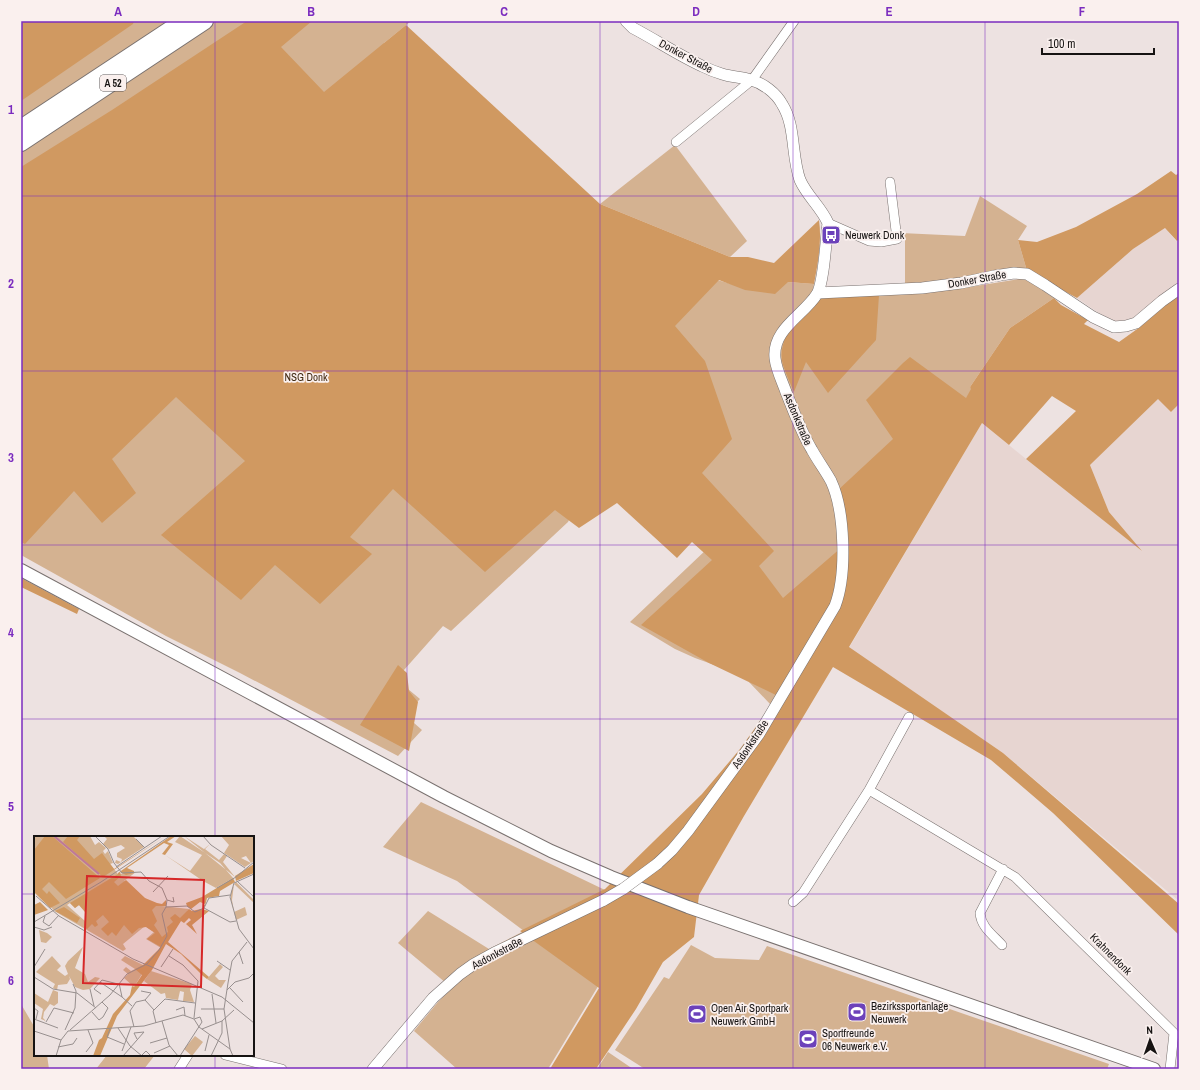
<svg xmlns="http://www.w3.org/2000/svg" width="1200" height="1090" font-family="'Archivo Narrow',sans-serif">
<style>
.built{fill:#e7d5d1}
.green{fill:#d4b291}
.forest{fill:#d09961}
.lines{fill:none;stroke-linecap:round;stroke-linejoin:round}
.minor-casing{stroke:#79716f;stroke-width:10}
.tertiary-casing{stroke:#79716f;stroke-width:12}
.secondary-casing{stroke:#79716f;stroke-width:14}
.motorway-casing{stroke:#79716f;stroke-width:18}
.minor{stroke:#fff;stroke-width:9}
.tertiary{stroke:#fff;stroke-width:11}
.secondary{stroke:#fff;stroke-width:12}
.motorway{stroke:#fff;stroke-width:16}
.tertiary-bridge-casing{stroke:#79716f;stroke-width:12;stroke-linecap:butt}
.tertiary-bridge{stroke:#fff;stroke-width:11}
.grid{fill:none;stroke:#7b2cbf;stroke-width:1;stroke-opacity:0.55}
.labels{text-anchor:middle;stroke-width:3.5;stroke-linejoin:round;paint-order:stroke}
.shield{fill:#faf0ee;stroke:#5a5554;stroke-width:1}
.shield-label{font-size:10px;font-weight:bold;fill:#161312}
.street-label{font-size:11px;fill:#161312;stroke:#faf0ee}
.poi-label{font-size:11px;fill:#161312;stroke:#faf0ee;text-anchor:start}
.park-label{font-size:11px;fill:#432c13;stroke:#faf0ee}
.inset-river{fill:none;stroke:#bf7898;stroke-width:2}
.inset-road{fill:none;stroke:#978f8e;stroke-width:1}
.view{fill:#d62828;fill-opacity:0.15;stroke:#d62828;stroke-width:2}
.inset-edge{fill:none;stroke:#161312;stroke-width:2}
.neatline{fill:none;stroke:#7b2cbf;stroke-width:1.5}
.grid-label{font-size:13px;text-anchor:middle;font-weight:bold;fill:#7b2cbf}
</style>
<rect width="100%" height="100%" fill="#ede2e1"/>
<path class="built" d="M 1165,228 L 1176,241 L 1179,239 L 1179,283 L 1138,318 L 1118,322 L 1109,320 L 1077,298 L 1133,249 Z
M 1158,398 L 1171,412 L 1179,404 L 1179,901 L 1003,753 L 849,648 L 982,423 L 1026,459 L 1140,549 L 1109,512 L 1090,465 Z"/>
<path class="green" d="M 21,21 L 411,21 L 384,43 L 682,270 L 742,287 L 788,282 L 814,284 L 812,296 L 957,289 L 1025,278 L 1054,298 L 1010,328 L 970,387 L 972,389 L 950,426 L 779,710 L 770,704 L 749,682 L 753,679 L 695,658 L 675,649 L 630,622 L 708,548 L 611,492 L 571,516 L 568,522 L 451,631 L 443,626 L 396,679 L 420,699 L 405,715 L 422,730 L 398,756 L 240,673 L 166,636 L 21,555 Z
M 675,145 L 747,241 L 730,257 L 600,204 Z
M 980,196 L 1027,226 L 1018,240 L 1027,271 L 924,284 L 905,285 L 905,241 L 901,233 L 965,236 Z
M 421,802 L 605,890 L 600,983 L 548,1069 L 457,1069 L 414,1031 L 438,1002 L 452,988 L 398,943 L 428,911 L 489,949 L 524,931 L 457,881 L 383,847 Z
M 691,945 L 715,958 L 759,960 L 767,946 L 1109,1064 L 1107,1069 L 645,1069 L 615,1050 L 664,977 L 669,979 Z
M 21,1004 L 35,1028 L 35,1055 L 47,1055 L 49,1069 L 21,1069 Z
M 608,1052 L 633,1069 L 597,1069 Z
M 107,1055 L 155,1055 L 144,1069 L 96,1069 Z"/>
<path class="forest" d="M 21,21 L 134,21 L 133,24 L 21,101 Z
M 247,21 L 312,21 L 281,47 L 324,92 L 406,25 L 600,204 L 730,257 L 748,257 L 774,263 L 819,220 C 822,241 818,263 814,284 L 788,282 L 775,294 L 745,290 L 719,280 L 675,326 L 705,361 L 732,439 L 702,473 L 774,551 L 759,566 L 783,598 L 842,547 L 849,547 L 848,530 L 837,491 L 893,439 L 866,400 L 903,363 L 910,357 L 966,398 L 971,389 L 970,387 L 1010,328 L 1054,298 L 1061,305 L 1088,320 L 1084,324 L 1119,342 L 1140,327 L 1179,293 L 1179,404 L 1171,412 L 1158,399 L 1090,465 L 1109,512 L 1142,551 L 1026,459 L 1076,411 L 1052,396 L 1009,445 L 982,423 L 849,647 L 1003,753 L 1179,904 L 1179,935 L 1053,813 L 991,760 L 833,667 L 744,816 L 699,895 L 694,937 L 663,962 L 636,1009 L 596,1069 L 550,1069 L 599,988 L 520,931 L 605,889 L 702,794 L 740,749 L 778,696 L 709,663 L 641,625 L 712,560 L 692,542 L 677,558 L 617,503 L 579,528 L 555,510 L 485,572 L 393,489 L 350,537 L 372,554 L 320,604 L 275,565 L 241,600 L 161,535 L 245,461 L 176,397 L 112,459 L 136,493 L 102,523 L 74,491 L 25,544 L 21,542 L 21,167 L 112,110 Z
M 1171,171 L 1176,175 L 1179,173 L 1179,239 L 1177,241 L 1165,228 L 1133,249 L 1077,298 L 1027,271 L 1018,240 L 1037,242 L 1076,227 L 1137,194 Z
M 879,295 L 876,340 L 828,393 L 806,362 L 794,392 C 790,383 786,374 783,365 C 776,341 798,316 812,298 Z
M 21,578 L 79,609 L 77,614 L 21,587 Z
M 398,665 L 407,673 L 409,691 L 418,702 L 409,751 L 360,725 Z"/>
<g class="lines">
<g class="minor-casing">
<path id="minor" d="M 676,142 L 752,80 L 794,21
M 828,223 L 869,241 L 881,242 L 897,239 L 890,182
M 869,790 L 1015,877 L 1174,1033 L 1170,1069
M 793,902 L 803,893 L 869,790 L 909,717
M 1002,945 C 993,935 981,927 980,913 L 1003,869
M 225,1055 L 282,1069
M 179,1069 L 188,1055"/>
</g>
<g class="tertiary-casing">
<path id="tertiary" d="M 626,21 L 633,28 C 656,40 678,55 702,66 C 708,69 715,72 722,74 C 731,77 742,77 751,80 C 763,83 776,93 782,104 C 796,126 791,155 800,180 C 807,196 821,207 828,223 C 826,239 824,282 817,294 C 804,315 772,329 775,358 C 776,369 782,381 786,392 C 794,412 801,432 812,450 C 818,461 825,470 831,481 C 845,511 847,575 835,606 L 759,734 L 688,831 L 672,850 L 657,864
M 818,293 L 922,288 L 961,283 L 994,276 L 1014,273 L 1027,274 L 1045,285 L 1093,317 L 1114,327 L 1126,326 L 1136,323 L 1162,301 L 1179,289
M 373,1069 L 433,998 L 460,974 L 474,964 L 494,953 L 604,900"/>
</g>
<g class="secondary-casing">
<path id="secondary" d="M 21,570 L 444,797 L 551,851 L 611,877 L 688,907 L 1154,1069"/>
</g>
<g class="motorway-casing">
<path id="motorway" d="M 21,128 L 183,21
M 21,143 L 205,21"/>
</g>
<use href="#minor" class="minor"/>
<use href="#tertiary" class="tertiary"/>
<use href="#secondary" class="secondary"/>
<use href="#motorway" class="motorway"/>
<g class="tertiary-bridge-casing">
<path id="tertiary-bridge" d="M 604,900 L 623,889 L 657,864"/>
</g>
<use href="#tertiary-bridge" class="tertiary-bridge"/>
</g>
<path class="grid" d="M 215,21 L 215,837M 407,21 L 407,1069M 600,21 L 600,1069M 793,21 L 793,1069M 985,21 L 985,1069M 21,196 L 1179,196M 21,371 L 1179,371M 21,545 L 1179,545M 21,719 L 1179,719M 21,894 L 35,894M 253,894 L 1179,894M 215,1055 L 215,1069"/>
<defs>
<g id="bus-square" transform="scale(1)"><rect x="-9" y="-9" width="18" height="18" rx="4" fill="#6c42ba" stroke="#faf0ee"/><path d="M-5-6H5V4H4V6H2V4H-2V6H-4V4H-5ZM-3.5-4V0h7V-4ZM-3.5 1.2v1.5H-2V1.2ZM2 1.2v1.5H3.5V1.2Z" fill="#fff"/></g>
<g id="stadium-square" transform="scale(1)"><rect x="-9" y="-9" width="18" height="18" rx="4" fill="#6c42ba" stroke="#faf0ee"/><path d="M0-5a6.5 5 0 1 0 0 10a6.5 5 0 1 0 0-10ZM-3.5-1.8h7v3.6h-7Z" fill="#fff"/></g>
</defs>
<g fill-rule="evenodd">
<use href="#bus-square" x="831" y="235"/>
<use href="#stadium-square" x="857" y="1012"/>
<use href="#stadium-square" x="697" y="1014"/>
<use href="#stadium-square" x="808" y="1039"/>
</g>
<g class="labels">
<rect class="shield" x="100" y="75" width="26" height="16" rx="3"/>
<g class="shield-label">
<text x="113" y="87">A 52</text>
</g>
<g class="street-label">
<text transform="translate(686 56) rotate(28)" y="4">Donker Straße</text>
<text transform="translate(977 279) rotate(-10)" y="4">Donker Straße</text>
<text transform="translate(798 419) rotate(67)" y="4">Asdonkstraße</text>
<text transform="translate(750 744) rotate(-56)" y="4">Asdonkstraße</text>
<text transform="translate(497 953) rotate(-28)" y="4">Asdonkstraße</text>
<text transform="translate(1111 954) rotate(45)" y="4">Krahnendonk</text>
</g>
<g class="poi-label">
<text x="845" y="239">Neuwerk Donk</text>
<text x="871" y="1010">Bezirkssportanlage<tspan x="871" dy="13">Neuwerk</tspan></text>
<text x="711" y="1012">Open Air Sportpark<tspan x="711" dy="13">Neuwerk GmbH</tspan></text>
<text x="822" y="1037">Sportfreunde<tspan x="822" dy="13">06 Neuwerk e.V.</tspan></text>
</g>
<g class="park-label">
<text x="306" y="381">NSG Donk</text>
</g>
</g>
<g transform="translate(34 836)">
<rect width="220" height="220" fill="#ede2e1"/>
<path d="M 0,0 L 56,0 L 61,9 L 65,6 L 72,12 L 69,15 L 71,18 L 74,15 L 79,27 L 76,28 L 84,38 L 102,36 L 90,45 L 119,69 L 155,73 L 127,112 L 112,103 L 120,96 L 111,90 L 89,108 L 92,113 L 89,115 L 22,76 L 0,56 ZM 36,67 L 41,72 L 45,69 L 52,77 L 51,85 L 33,69 ZM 70,0 L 99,0 L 110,11 L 84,28 L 81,27 L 82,24 L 87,26 L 88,23 L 83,21 L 83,17 L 91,12 L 87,9 L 75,13 L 69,8 L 73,3 ZM 146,0 L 186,27 L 199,42 L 182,52 L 169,45 L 131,19 L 156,35 L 168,19 L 141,6 ZM 150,0 L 170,13 L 176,8 L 171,13 L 185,24 L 190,18 L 193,20 L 189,26 L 201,41 ZM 187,0 L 220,0 L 220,25 L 217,27 L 212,20 L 207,22 L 217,27 L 211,31 L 190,17 L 195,9 ZM 202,46 L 220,64 L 220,67 L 200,48 L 198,64 L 200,76 L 211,71 L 213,79 L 202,84 L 197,64 L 197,56 L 200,49 ZM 5,94 L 13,97 L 18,101 L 12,107 L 7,106 ZM 49,111 L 41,132 L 51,138 L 54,146 L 61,141 L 66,142 L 56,153 L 49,154 L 41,151 L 35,140 L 36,143 L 33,148 L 24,149 L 23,154 L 19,152 L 21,148 L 2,136 L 18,120 L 27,130 L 23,134 L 31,140 L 34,138 L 31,130 L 34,125 ZM 91,120 L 109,129 L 108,138 L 100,151 L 90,142 L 94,138 L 89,134 L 92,131 L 97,135 L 101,133 L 87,124 ZM 186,128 L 189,131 L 181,140 L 185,144 L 192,144 L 187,152 L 173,143 ZM 117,135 L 158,148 L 156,154 L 160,166 L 149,165 L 150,156 L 146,155 L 144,164 L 132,162 L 131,157 L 127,158 L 110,145 ZM 19,154 L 24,156 L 24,167 L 20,170 L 16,168 L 10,176 L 9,182 L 12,185 L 7,183 L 9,173 L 0,167 L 0,157 L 14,166 ZM 161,200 L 169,206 L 158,220 L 150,213 Z" fill="#d4b291" fill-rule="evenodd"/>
<path d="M 11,0 L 18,0 L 66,42 L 32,63 L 15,46 L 8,53 L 13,58 L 15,55 L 26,67 L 16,72 L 0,56 L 0,14 ZM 34,0 L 46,0 L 43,4 L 60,23 L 68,17 L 80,33 L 132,0 L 69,41 L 29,6 ZM 137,0 L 142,0 L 133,6 L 139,8 L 131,19 L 128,18 L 135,9 L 130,7 L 93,32 L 100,35 L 100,37 L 92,39 L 86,36 L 87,40 L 80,46 L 84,50 L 92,44 L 111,62 L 123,67 L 128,68 L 132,64 L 132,70 L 122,70 L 118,74 L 123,85 L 120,89 L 128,101 L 134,96 L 133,91 L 139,86 L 136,82 L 141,78 L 146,82 L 155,73 L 158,75 L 167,73 L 175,75 L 158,89 L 163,98 L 152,88 L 157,84 L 155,82 L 150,87 L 147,85 L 134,106 L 175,141 L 173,143 L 169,140 L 147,118 L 132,108 L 118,134 L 83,180 L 66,220 L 59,220 L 65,204 L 68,202 L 79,178 L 96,159 L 98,150 L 100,151 L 108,139 L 101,133 L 109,129 L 127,111 L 113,103 L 121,97 L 112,91 L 105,92 L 98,98 L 90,89 L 82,100 L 78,96 L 74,100 L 67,93 L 75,86 L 69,79 L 62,85 L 64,89 L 61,91 L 58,88 L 53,93 L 51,92 L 52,77 L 45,69 L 41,72 L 36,67 L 84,38 L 84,37 ZM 220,28 L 220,37 L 202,45 L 201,40 ZM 199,42 L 201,46 L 186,55 L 185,60 L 173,62 L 171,70 L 169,71 L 171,68 L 166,66 L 157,73 L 153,70 L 152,67 L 168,61 ZM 6,66 L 14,74 L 0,79 L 0,69 ZM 30,71 L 46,82 L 43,87 L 21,75 Z" fill="#d09961"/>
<path class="inset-river" d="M 20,0 L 65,38"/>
<path class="inset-road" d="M 61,0 L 74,13 L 80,27 L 88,37 L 107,36 L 115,45 L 128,52 L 133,64 L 132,71M 169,0 L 177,9 L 211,32M 102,3 L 111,12M 82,31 L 128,0M 220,38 L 200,47 L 196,61 L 205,93 L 220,113M 203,45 L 220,61M 183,52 L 202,41 L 220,26M 119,56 L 134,40M 2,60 L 25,80 L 99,123 L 188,161 L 220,187M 133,64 L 140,66 L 139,61M 132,71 L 153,70 L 161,76 L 170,72 L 196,86 L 202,85M 170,72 L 175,62 L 196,59M 11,80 L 9,86 L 15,90 L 25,79M 0,86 L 67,46 L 136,0M 0,91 L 10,94 L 18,91M 205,116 L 209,128M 135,120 L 149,129 L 164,145 L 160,182M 183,125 L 196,134M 0,131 L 11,113M 127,131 L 139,113M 0,141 L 19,153 L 43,157 L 62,172M 66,146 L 88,161M 85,147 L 88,161 L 98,170M 196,152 L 209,166M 56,153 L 60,170M 193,154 L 201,146 L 215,142 L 220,137M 107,155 L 117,157 L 111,164M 67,158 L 60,153 L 68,144 L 84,148M 178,158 L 182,187M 0,172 L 4,175 L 2,183M 167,173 L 190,173M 142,174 L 150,171 L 151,180M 58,176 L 65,184 L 69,181 L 74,172 L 68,166M 0,183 L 24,192M 160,183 L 165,191 L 196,213 L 199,220M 128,185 L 135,209 L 144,220M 12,186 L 20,172 L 40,177M 122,187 L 119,175 L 131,163 L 161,167M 100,191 L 96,175 L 102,166 L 111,164 L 120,174M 84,192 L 96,210 L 108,220M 76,193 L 73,201 L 90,208M 168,193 L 188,185 L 200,174M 31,194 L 41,172 L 42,155 L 39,148M 36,194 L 76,159 L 93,138 L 113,128 L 125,114 L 133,100 L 128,78 L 132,71M 0,195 L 27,204M 103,203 L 100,197 L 110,196M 116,207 L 133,202M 24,211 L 39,208 L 43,202M 196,213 L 190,173 L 194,147 L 198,125 L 213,106M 88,215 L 97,191M 171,215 L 175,199M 52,216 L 59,207 L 54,194M 120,217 L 136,210M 108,219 L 112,215 L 117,220M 22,220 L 27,204 L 34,195 L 110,190 L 149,179 L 160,183M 89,220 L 110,196M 146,220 L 168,186 L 166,181 L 160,183M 177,220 L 188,197 L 188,185"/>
<path class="view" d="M 53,40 L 170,44 L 167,151 L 49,147 Z"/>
<rect width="220" height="220" class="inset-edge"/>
</g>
<rect width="1200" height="1090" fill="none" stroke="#faf0ee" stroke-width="44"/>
<g transform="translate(1150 1040) rotate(358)" stroke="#faf0ee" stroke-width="3" paint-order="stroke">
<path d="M0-3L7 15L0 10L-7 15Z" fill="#161312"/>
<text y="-6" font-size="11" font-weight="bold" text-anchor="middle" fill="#161312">N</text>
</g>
<path d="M1042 48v6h112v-6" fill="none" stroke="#161312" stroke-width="2"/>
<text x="1048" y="48" font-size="12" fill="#161312" stroke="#faf0ee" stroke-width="3" paint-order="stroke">100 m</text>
<rect x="22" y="22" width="1156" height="1046" class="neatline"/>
<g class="grid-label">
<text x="118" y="16">A</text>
<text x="311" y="16">B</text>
<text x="504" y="16">C</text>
<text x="696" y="16">D</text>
<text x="889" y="16">E</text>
<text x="1082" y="16">F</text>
<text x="11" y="114">1</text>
<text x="11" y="288">2</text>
<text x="11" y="462">3</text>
<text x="11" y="637">4</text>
<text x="11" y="811">5</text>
<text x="11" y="985">6</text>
</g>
</svg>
